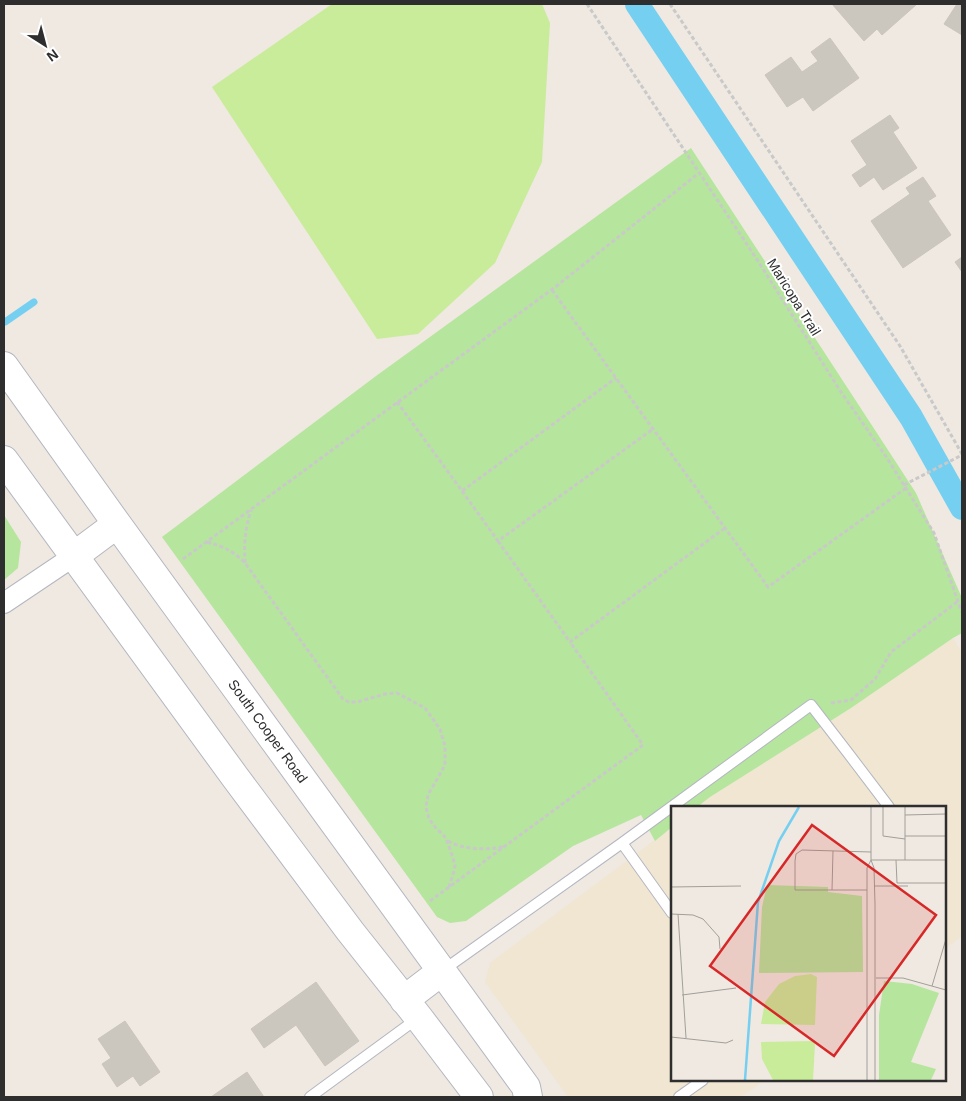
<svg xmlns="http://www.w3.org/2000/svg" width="966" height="1101" font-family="Arial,sans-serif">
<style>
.education{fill:#f0e6d1}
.green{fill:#b6e59e}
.pitch{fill:#c9ec9a}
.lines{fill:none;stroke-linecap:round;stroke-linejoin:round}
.stream{stroke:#75cff0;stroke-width:7}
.canal{stroke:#75cff0;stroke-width:24}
.building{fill:#cbc7bf;stroke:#cbc5ba}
.lane-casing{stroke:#b4b7c1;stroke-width:12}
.street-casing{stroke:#b4b7c1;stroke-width:22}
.secondary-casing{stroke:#b4b7c1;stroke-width:30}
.path{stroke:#c9c9c9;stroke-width:3;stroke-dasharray:4 2.5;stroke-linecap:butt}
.lane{stroke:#fff;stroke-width:10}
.street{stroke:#fff;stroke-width:20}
.secondary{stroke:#fff;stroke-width:28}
.labels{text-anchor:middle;stroke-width:4;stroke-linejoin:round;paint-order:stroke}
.street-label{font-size:14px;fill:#2e2e2e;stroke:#fff}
.inset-river{fill:none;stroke:#75cff0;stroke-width:2.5}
.inset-road{fill:none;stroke:#a29e99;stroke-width:1}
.view{fill:#d62828;fill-opacity:0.15;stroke:#d62828;stroke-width:2.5}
.inset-edge{fill:none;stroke:#2e2e2e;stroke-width:2.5}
</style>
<rect width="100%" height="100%" fill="#efe9e1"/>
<path class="education" d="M 953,638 L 961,651 L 962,657 L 962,936 L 945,949 L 945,807 L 697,807 L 710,797 L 851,708 Z
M 672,827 L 672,1080 L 765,1080 L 741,1097 L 568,1097 L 485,982 L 490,963 Z"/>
<path class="green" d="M 691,148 L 916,493 L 962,598 L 962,633 L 953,638 L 851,708 L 710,797 L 697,807 L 672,807 L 672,827 L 655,841 L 641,815 L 573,846 L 466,921 L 450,923 L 437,917 L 162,537 L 376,376 Z
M 4,515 L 21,542 L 18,568 L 4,580 Z"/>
<path class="pitch" d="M 332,4 L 542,4 L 550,23 L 542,162 L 495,263 L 418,334 L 377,339 L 212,87 Z"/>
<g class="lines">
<path class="stream" d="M 5,322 L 34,302"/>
<path class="canal" d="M 637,4 L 911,417 L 962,508"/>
</g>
<path class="building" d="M 832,4 L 917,4 L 882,35 L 877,29 L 864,41 Z
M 957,4 L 962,4 L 962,35 L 944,24 Z
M 830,38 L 859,78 L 813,111 L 803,97 L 787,107 L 765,75 L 791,57 L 802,72 L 818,61 L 811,52 Z
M 890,115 L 899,128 L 893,132 L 917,168 L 883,190 L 874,177 L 860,187 L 852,175 L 867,165 L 851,141 Z
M 923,177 L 936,196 L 928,201 L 951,235 L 903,268 L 871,221 L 910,194 L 906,188 Z
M 962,257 L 962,272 L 955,262 Z
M 316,982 L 359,1041 L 325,1066 L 296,1025 L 264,1048 L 251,1029 Z
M 125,1021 L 160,1072 L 140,1086 L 133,1076 L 117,1087 L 102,1064 L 111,1058 L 98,1039 Z
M 247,1072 L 264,1097 L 211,1097 Z"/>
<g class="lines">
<g class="lane-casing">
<path id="lane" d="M 622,843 L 672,913
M 442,971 L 622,843 L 811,705 L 848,753 L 889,807
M 310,1097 L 418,1018
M 679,1097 L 703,1080"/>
</g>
<g class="street-casing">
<path id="street" d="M 4,603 L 74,556"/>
</g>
<g class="secondary-casing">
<path id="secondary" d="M 4,366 L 117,524 L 526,1087 L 528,1097
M 4,460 L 235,777 L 350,931 L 419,1018 L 479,1097
M 74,556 L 117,524
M 404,1000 L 442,971"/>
</g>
<path class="path" d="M 587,4 L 758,261 L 841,392 L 887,458 L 934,533 L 962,613
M 670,4 L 900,346 L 962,454
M 552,290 L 768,587 L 906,488
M 397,402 L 462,491 L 616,378
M 904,485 L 962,455
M 462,491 L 498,541 L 653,429
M 498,541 L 570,642 L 725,528
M 207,542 C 224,547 232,550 245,563 L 343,699 L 349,702 L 357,702 L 385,694 L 397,693 L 425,708 L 440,729 L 445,746 L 445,765 L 428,795 L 426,807 L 429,819 L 436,828 L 446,838 L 452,855 L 455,865 L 454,871 L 449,887
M 183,559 L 554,288 L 699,173
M 245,563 C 244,544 245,528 251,510
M 831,703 L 851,700 L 875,679 L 891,652 L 957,602
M 448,841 C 465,850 484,850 503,847
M 430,901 L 643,745 L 570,642"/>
<use href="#lane" class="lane"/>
<use href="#street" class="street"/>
<use href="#secondary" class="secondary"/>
</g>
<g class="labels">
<g class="street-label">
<text transform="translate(794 297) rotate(58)" y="5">Maricopa Trail</text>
<text transform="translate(268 731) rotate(54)" y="5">South Cooper Road</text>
</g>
</g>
<g transform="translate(671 806)">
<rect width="275" height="275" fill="#efe9e1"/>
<path d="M 96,79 L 157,81 L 157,86 L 191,90 L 192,166 L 88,167 L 91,101 ZM 213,175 L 241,178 L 268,187 L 240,256 L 265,263 L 260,274 L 208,274 L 208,209 Z" fill="#b6e59e"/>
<path d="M 140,168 L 146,171 L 144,219 L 90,218 L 94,196 L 108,178 L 124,170 ZM 141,235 L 144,238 L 142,274 L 102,274 L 91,253 L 90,236 Z" fill="#c9ec9a"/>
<path class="inset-river" d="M 74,274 L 87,96 L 108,35 L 128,1"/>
<path class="inset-road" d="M 200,1 L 200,54 L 203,62 L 204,98 L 204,274M 212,1 L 212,30 L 234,33M 234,9 L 275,8M 234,30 L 275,30M 200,54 L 275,54M 225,54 L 226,77 L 275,77M 234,54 L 234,1M 204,80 L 237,80M 0,81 L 70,80M 161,84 L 162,45M 196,84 L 124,84 L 124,55 L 125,48 L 131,44 L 200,46M 0,108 L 22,109 L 32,113 L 48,131 L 49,143M 7,108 L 15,232M 205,172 L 232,172 L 275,184M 261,180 L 275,133M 11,189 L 65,182M 0,231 L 55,237 L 62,234M 196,274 L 196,62 L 200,54"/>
<path class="view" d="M 141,19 L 265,109 L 163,250 L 39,160 Z"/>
<rect width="275" height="275" class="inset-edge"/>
</g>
<rect width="966" height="1101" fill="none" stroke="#2e2e2e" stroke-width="10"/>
<g transform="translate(45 45) rotate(144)" stroke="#ffffff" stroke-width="4" paint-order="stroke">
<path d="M0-4L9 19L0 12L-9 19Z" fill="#2e2e2e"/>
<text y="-8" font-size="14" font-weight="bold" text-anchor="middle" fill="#2e2e2e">N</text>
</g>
</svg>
